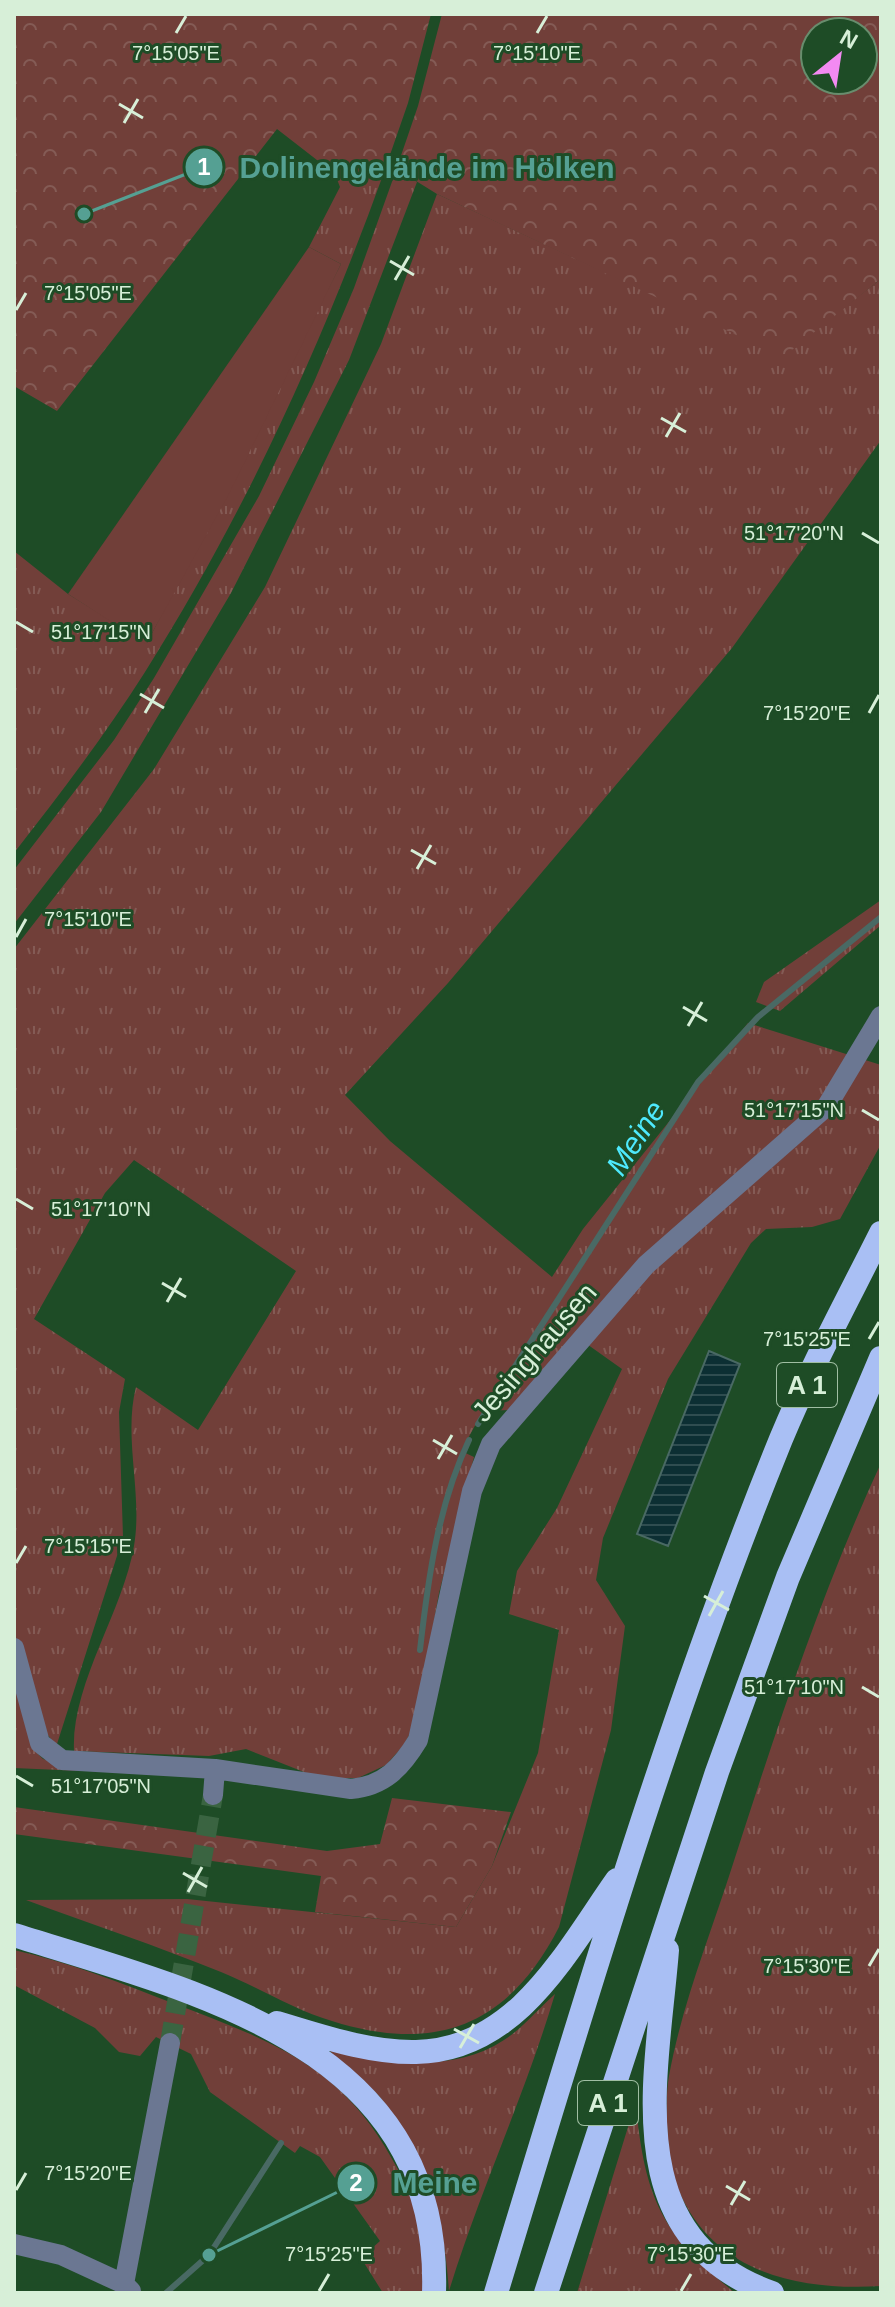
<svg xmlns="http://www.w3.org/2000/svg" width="895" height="2307" font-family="Arial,sans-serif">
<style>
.grass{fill:url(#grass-tufts);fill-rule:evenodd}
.forest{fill:url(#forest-crowns);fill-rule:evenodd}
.garden{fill:#713f39}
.water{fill:url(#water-rules);stroke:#496964;stroke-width:2}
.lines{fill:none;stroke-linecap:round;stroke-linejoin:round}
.stream{stroke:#496964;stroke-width:6}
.minor-tunnel{stroke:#3a6441;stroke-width:20;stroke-dasharray:20 10;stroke-linecap:butt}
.minor{stroke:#6b7792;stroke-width:20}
.highway{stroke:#a9bff4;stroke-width:24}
.ticks{fill:none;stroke:#d7efd8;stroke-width:3}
.labels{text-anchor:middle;stroke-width:6;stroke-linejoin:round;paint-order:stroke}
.shield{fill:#1e4c26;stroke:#a0bea3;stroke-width:2}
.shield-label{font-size:26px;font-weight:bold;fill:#d7efd8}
.street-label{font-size:28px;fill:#d7efd8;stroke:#1e4c26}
.water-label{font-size:30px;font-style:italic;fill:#4ee9fd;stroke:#1e4c26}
.ticks-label{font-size:20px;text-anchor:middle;fill:#d7efd8;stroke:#1e4c26;stroke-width:6;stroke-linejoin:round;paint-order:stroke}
.leader{fill:none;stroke:#55a093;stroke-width:3}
.callout-dot{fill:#55a093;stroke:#1e4c26;stroke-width:3}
.mark-label{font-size:24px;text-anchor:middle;font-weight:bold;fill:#fff}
.callout-label{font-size:30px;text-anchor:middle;font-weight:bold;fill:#55a093;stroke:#1e4c26;stroke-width:6;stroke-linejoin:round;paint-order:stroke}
</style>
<defs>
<pattern id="grass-tufts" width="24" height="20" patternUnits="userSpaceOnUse" patternTransform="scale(2)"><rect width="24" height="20" fill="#713f39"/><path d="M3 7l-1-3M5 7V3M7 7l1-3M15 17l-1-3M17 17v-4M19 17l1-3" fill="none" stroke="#845b55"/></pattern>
<pattern id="forest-crowns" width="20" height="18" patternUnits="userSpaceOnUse" patternTransform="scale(2)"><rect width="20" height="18" fill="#713f39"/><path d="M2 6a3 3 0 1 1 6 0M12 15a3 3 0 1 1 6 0" fill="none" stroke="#845b55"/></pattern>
<pattern id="water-rules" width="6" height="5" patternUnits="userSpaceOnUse" patternTransform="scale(2)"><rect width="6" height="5" fill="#0c2f33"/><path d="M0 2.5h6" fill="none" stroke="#2f4d50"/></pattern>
</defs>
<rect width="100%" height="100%" fill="#1e4c26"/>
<path class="grass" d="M 469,14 L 881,14 L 798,343 L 881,279 L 881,440 L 732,648 L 448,983 L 345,1095 L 390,1141 L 552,1277 L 583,1229 L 748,1023 L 881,1065 L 881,1144 L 840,1219 L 812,1227 L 766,1229 L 751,1243 L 668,1379 L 603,1538 L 596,1580 L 625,1626 L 611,1730 L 559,1927 C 509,2025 437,2054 332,2021 C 294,2010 258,1987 221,1972 C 157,1946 91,1924 26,1900 L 187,1899 L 456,1927 L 492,1866 L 538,1753 L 559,1630 L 509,1614 L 517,1571 L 557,1508 L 622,1369 L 584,1342 L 512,1410 L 483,1411 L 461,1451 L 474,1457 L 439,1593 L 416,1723 L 403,1746 L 386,1765 L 358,1778 L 333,1778 L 309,1774 L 246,1749 L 209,1756 L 74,1751 C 71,1684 123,1612 134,1546 C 143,1494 123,1438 136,1387 L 198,1430 L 296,1271 L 134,1160 L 105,1193 L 34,1319 L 125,1379 L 119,1412 L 123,1537 L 57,1744 C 35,1731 22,1659 14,1633 L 14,949 L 154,769 L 265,587 L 381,344 L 437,194 L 767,348 ZM 815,32 L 863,32 L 863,80 L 815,80 Z
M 335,174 L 383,175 C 320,349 244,515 145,672 C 105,735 60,794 14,853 L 14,551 L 68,594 L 147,643 L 341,264 L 309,247 L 340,187 Z
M 408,176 L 417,182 L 349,360 L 231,593 L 101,812 L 14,924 L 14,870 L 114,740 L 154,678 L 259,496 L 314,382 L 354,288 L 393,179 Z
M 881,900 L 881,925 L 780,1011 L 756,1002 L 764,982 Z
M 881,1463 L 881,2286 C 799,2291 713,2273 678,2189 C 667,2163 664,2104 669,2076 C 682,2004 710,1936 732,1867 C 776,1730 821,1593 881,1463 Z
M 14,1678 L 35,1751 L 43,1759 L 82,1771 L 14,1768 Z
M 14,1950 C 69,1962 123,1984 175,2004 C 269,2040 341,2065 392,2159 C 404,2179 415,2203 419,2226 C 423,2248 422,2271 424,2293 L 383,2293 L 361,2258 L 380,2241 L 320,2157 L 300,2146 L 295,2153 L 210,2092 L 191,2054 L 156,2037 L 140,2056 L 119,2052 L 95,2028 L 14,1985 Z
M 555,1994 C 525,2095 480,2190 449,2291 C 444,2217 427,2154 379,2096 C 365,2080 339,2067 329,2049 C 387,2061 451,2075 504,2040 C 523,2028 538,2009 555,1994 Z
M 632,2114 L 637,2116 C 647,2206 666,2236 735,2293 L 577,2293 Z"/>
<path class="forest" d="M 14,14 L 431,14 L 408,103 L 383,175 L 335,174 L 277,129 L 57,411 L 14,386 Z
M 442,14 L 881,14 L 881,279 L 783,357 L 437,194 L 408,176 L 393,179 L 418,106 ZM 815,32 L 863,32 L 863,80 L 815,80 Z
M 392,1798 L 511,1812 L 492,1866 L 456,1927 L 315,1912 L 321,1876 L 14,1834 L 14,1807 L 327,1851 L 380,1844 Z"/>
<path class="garden" d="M 309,247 L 341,264 L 230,492 L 146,644 L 68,594 Z"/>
<path class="water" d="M 709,1351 L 740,1364 L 668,1546 L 637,1534 Z"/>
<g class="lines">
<path class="stream" d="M 478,1424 L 698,1082 L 758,1017 L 881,917
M 420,1650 C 428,1579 438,1505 469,1440
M 166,2293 L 209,2255 L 281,2143"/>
<path class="minor-tunnel" d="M 170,2043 L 213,1795"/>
<path class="minor" d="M 14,1648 L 40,1743 L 62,1760 L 215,1769 L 351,1789 C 384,1786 401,1768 418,1740 L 472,1491 L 491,1444 L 646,1265 L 827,1106 L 881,1016
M 213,1795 L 215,1769
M 14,2244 L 61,2255 L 124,2284 L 131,2291
M 124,2284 L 170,2043"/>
<path class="highway" d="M 14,1935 C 203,1994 442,2048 434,2293
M 667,1950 C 657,2078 616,2237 772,2293
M 277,2023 C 321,2036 369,2053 416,2052 C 517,2050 566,1952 617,1880
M 496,2293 C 583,2007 668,1717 781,1439 C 810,1369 847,1301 881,1233
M 546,2293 L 717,1772 L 788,1577 L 881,1358"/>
</g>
<path class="ticks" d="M 176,33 L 186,16M 537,33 L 547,16M 119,104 L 143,118M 124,123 L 138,99M 390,261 L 414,275M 395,280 L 409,256M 16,310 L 26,293M 661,418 L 686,432M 666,437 L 680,413M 862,533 L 879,543M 16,622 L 33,632M 140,694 L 164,708M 145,713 L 159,689M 869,713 L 879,695M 411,850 L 436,864M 417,869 L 431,845M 16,937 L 26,919M 683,1007 L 707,1021M 688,1026 L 702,1002M 862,1110 L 879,1120M 16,1199 L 33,1209M 162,1283 L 186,1297M 167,1302 L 181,1278M 869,1339 L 879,1322M 433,1440 L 457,1454M 438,1459 L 452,1435M 16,1563 L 26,1546M 704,1596 L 729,1610M 709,1616 L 723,1591M 862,1687 L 879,1697M 16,1776 L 33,1786M 183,1873 L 207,1887M 188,1892 L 202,1867M 869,1966 L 879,1949M 454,2029 L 479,2043M 460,2048 L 474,2024M 726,2186 L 750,2200M 16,2190 L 26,2173M 731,2205 L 745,2181M 319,2291 L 329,2274M 681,2291 L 691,2274"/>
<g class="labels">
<g class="shield">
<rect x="777" y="1363" width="60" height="44" rx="6"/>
<rect x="578" y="2081" width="60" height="44" rx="6"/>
</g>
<g class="shield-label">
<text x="807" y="1394">A 1</text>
<text x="608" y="2112">A 1</text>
</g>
<g class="street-label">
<text transform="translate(534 1352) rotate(-49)" y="10">Jesinghausen</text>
</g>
<g class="water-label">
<text transform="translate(636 1138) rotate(-57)" y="10">Meine</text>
</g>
</g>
<g class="ticks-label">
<text x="537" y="60">7°15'10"E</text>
<text x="176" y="60">7°15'05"E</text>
<text x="88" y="300">7°15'05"E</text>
<text x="794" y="540">51°17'20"N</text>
<text x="101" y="639">51°17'15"N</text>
<text x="807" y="720">7°15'20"E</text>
<text x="88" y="926">7°15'10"E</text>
<text x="794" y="1117">51°17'15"N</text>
<text x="101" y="1216">51°17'10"N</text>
<text x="807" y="1346">7°15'25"E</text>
<text x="88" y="1553">7°15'15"E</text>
<text x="794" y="1694">51°17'10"N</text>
<text x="101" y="1793">51°17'05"N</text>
<text x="807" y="1973">7°15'30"E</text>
<text x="88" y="2180">7°15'20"E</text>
<text x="329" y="2261">7°15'25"E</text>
<text x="691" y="2261">7°15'30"E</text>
</g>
<path class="leader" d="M84 214L204 167M209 2255L356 2183"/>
<g class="callout-dot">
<circle cx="84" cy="214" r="8"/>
<circle cx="209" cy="2255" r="8"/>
<circle cx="204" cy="167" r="20"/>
<circle cx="356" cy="2183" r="20"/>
</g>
<g class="mark-label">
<text x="204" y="175">1</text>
<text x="356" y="2191">2</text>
</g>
<g class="callout-label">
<text x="427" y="178">Dolinengelände im Hölken</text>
<text x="435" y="2193">Meine</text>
</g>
<rect width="895" height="2307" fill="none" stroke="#d7efd8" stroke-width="32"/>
<g transform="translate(839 56) rotate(30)"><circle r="38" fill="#1e4c26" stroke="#688d6d" stroke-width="2"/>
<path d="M0-6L14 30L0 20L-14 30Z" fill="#f38af2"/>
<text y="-12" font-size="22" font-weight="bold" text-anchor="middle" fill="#d7efd8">N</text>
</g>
</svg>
